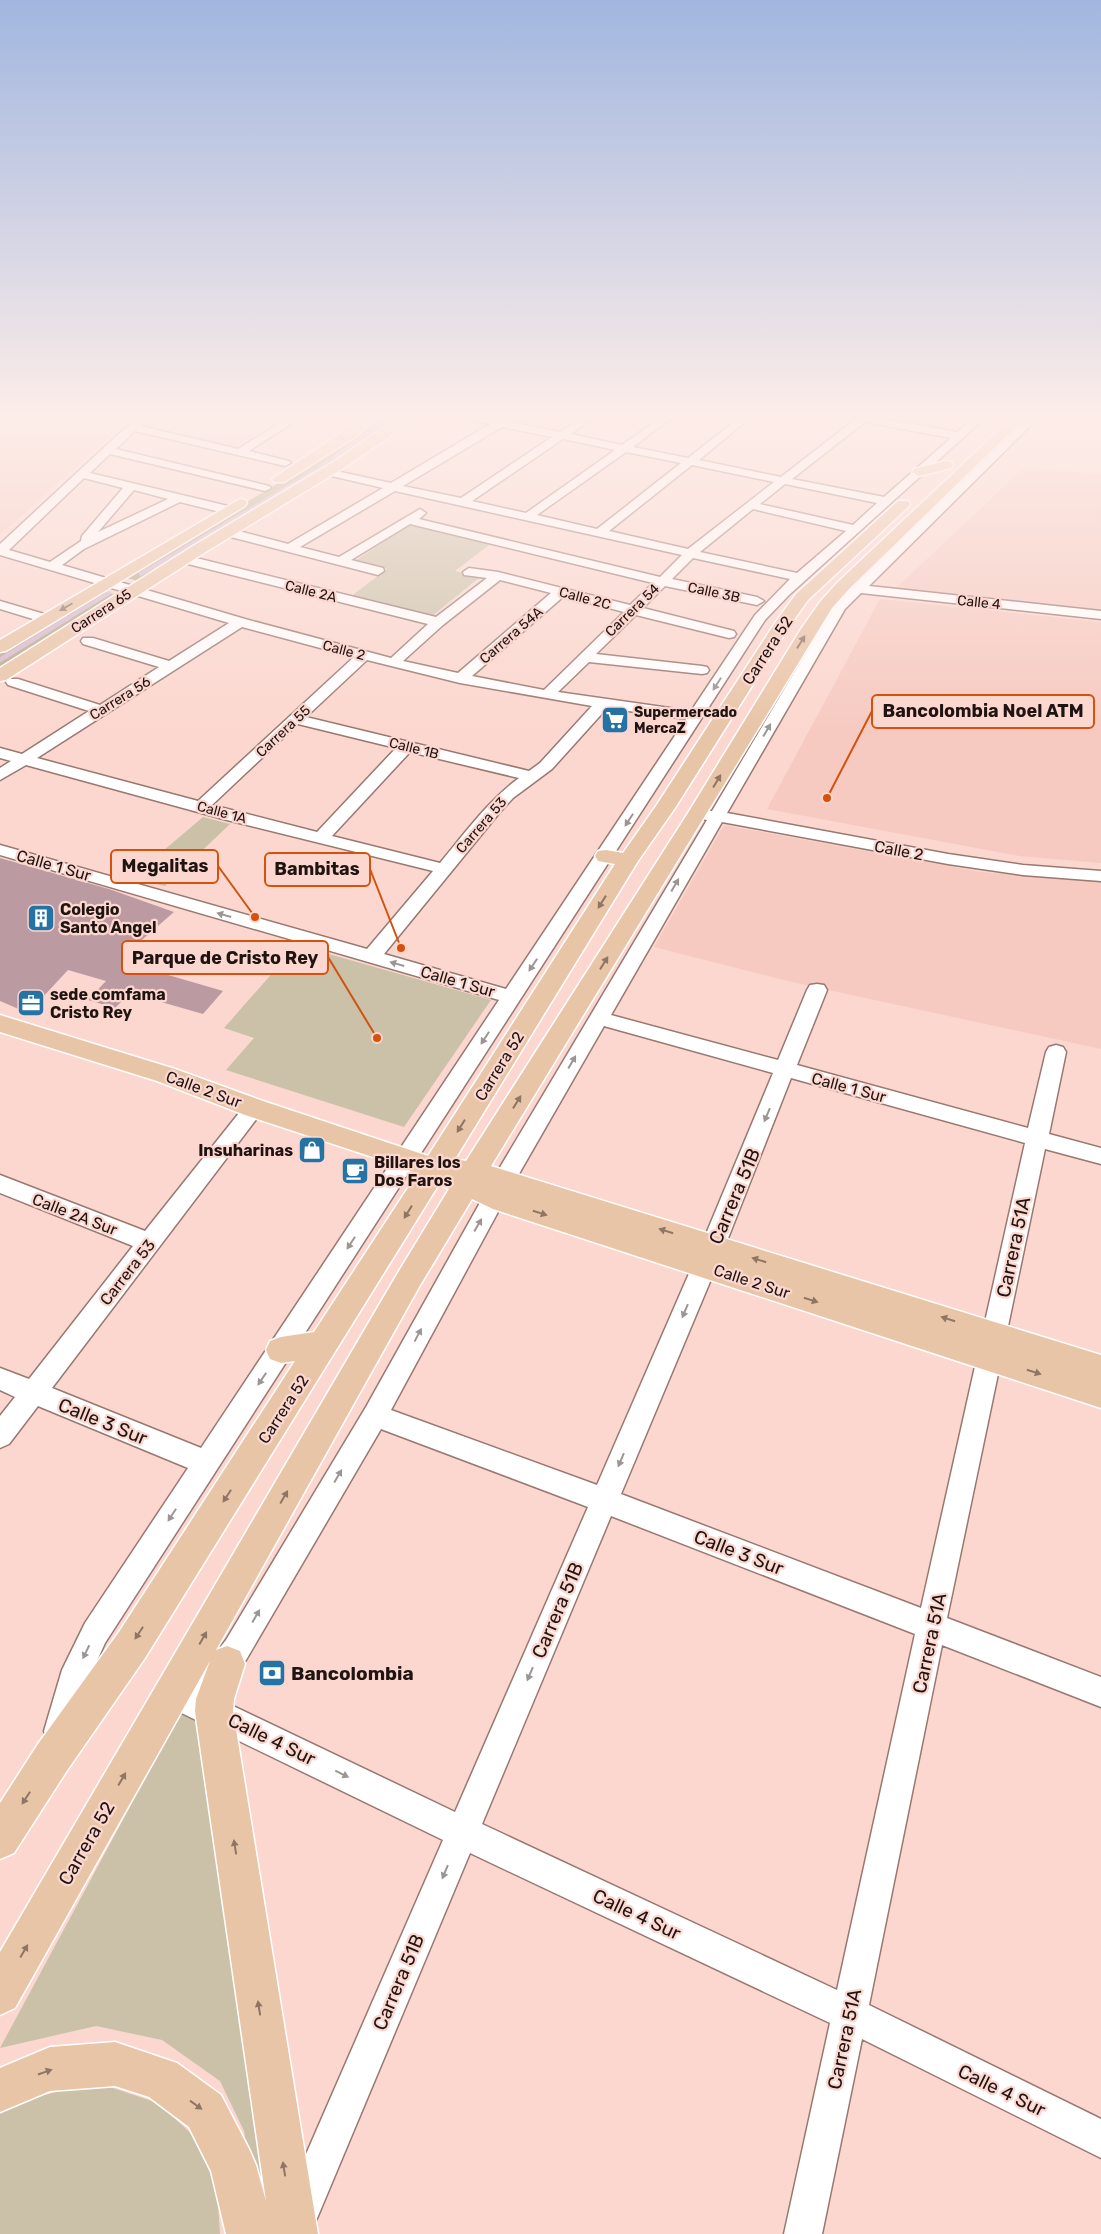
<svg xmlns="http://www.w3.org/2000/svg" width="1101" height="2234" font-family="Rubik,sans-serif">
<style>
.built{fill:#f6cac1}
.green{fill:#cac1a8}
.forest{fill:#b5aa89}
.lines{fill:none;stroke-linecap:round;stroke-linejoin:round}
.stream-far1{stroke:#d7b9d1;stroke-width:4}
.stream{stroke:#d7b9d1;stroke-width:4.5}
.building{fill:#bc9aa2}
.minor-casing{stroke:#987871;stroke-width:3}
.major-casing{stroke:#fff;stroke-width:3}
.minor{fill:#fff;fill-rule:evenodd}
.major{fill:#e9c5a7;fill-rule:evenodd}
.oneway{fill:#8f7564}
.oneway2{fill:#9b9594}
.labels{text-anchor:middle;stroke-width:4.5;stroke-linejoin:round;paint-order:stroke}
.far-street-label{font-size:14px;fill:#201412;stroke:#fbd7cf}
.far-poi-label{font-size:14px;font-weight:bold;fill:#201412;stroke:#fbd7cf;text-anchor:start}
.street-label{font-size:16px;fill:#201412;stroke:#fbd7cf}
.poi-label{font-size:16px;font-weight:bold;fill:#201412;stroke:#fbd7cf;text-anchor:start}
.near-street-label{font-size:19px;fill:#201412;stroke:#fbd7cf}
.near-poi-label{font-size:19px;font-weight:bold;fill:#201412;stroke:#fbd7cf;text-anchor:start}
.leader{fill:none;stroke:#d4520d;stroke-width:2}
.callout-dot{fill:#d4520d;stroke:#fbd7cf;stroke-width:2}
.callout{fill:#fbd7cf;stroke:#d4520d;stroke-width:2}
.callout-label{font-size:18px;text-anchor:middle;font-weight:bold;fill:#201412}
</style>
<rect width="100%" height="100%" fill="#fbd7cf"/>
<path class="built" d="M 0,418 L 131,418 L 0,535 Z
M 153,418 L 283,418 L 235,447 L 145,426 Z
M 1024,468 L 1101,474 L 1101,612 L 892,592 Z
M 880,599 L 1101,622 L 1101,863 L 1019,856 L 767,809 Z
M 724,825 L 982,872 L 1101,882 L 1101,1049 L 796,983 L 654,947 Z"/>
<path class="green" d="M 412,523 L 493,542 L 455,571 L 480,577 L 431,617 L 350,597 L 387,569 L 356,560 Z
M 203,817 L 230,824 L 165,886 L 130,879 Z
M 297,945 L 491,1000 L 404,1127 L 226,1070 L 254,1038 L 224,1028 Z
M 181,1712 L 196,1721 L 272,2234 L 260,2234 L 244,2131 L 220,2081 L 162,2040 L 96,2026 L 0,2048 Z
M 95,2082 L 158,2103 L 195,2137 L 217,2188 L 220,2234 L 0,2234 L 0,2110 L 25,2100 Z"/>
<path class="forest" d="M 377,418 L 398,418 L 366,443 L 142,582 L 123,577 L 300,470 Z
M 100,590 L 120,596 L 0,670 L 0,652 Z"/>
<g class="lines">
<path class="stream-far1" d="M 141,574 L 317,470 L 389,418
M 66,619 L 109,593"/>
<path class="stream" d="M 0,660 L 68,618"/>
</g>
<path class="building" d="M 0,858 L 109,889 L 174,912 L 136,945 L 168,953 L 151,970 L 223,991 L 203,1014 L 130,993 L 115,1008 L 88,1000 L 106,981 L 68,970 L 28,1013 L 0,1001 Z"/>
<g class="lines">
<g class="minor-casing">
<path id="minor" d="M 139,418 L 150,418 L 141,426 L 238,449 L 288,418 L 300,418 L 249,451 L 289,461 L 291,463 L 285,466 L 135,431 L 116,449 L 269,486 L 271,488 L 265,491 L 110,454 L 90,473 L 232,507 L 234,510 L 228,514 L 180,502 L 84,549 L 62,565 L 245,619 L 391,658 L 428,624 L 180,562 L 178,559 L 184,555 L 436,617 L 487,578 L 464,575 L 463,572 L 469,568 L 498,572 L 630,605 L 653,583 L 410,524 L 351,560 L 383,568 L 384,571 L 378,575 L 223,535 L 221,532 L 227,528 L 288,544 L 383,488 L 323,474 L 321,472 L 323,470 L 327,469 L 391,483 L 490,424 L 470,420 L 469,418 L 498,420 L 511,418 L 509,422 L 560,432 L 581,418 L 593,418 L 571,434 L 622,445 L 660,418 L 671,418 L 633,447 L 688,458 L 739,418 L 750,418 L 699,460 L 781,477 L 857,418 L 878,418 L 957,432 L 974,418 L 985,418 L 789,595 L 765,620 L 105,1643 L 91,1674 L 70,1742 L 59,1746 L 48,1742 L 44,1731 L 62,1670 L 85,1623 L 188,1468 L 38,1406 L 9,1444 L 0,1448 L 0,1416 L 15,1397 L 0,1390 L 0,1368 L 29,1379 L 133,1246 L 0,1193 L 0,1175 L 145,1231 L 247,1103 L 254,1100 L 261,1103 L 265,1108 L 261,1113 L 52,1388 L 201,1448 L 499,1000 L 0,855 L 0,845 L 367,949 L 433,871 L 227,820 L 26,765 L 0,780 L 0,768 L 11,761 L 0,758 L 0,748 L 22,754 L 89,711 L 8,685 L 6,682 L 8,679 L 18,679 L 100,705 L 159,667 L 83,644 L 81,641 L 83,638 L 93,638 L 169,661 L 229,623 L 0,555 L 0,544 L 123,430 ZM 865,422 L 951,438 L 884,497 L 792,479 ZM 502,427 L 552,437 L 461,498 L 403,486 ZM 563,439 L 615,450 L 526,513 L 472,501 ZM 626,452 L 681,463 L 597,529 L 537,515 ZM 692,465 L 774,482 L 688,549 L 609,531 ZM 84,478 L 123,488 L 82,536 L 81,541 L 50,562 L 9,550 ZM 785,484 L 877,503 L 853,525 L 760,504 ZM 134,490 L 168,499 L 98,532 ZM 395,491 L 682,555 L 660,577 L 419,519 L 426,513 L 420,509 L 339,557 L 300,547 ZM 753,509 L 846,531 L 797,573 L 700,552 ZM 693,558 L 790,579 L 755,615 L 691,711 L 558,692 L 589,662 L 702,674 L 707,673 L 709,670 L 707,667 L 702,666 L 596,654 L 636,615 L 729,638 L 734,637 L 736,634 L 734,631 L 643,608 L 665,586 L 757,605 L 764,601 L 757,597 L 672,579 ZM 500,580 L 551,593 L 458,673 L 403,661 L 443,625 ZM 564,596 L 624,612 L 544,690 L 472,676 ZM 242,627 L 354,657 L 198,801 L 37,758 ZM 367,660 L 460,683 L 592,706 L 540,763 L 529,771 L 306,717 ZM 607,708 L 686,719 L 506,989 L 384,954 L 500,812 L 513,798 L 552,769 ZM 298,724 L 396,748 L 317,832 L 212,805 ZM 410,752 L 519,778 C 488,801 465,833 440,863 L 332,836 Z
M 1027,418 L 1038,418 L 869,586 L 1101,611 L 1101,619 L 861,593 L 845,609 L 727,813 L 948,854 L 1023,865 L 1101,871 L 1101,881 L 1023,875 L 948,864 L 722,822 L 611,1015 L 778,1060 L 807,990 L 810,985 L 817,984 L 824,985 L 827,990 L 797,1065 L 1028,1128 L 1046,1052 L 1049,1047 L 1056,1045 L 1063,1047 L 1066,1052 L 1049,1134 L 1101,1148 L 1101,1164 L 1045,1149 L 947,1618 L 1101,1677 L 1101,1707 L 942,1645 L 869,2005 L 1101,2119 L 1101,2158 L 862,2039 L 822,2234 L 784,2234 L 830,2023 L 470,1853 L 313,2228 L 299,2233 L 285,2228 L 280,2214 L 443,1840 L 161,1703 L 157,1692 L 161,1681 C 190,1669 207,1666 226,1640 L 366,1407 L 496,1174 L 707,820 L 698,818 L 696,814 L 698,810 L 712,811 L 835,604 ZM 604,1026 L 773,1073 L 701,1246 L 597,1485 L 391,1410 L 512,1186 ZM 791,1078 L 1025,1143 L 921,1608 L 621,1494 L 725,1246 ZM 381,1429 L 588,1507 L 455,1812 L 208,1694 L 226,1683 L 246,1660 ZM 611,1516 L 915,1634 L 837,1990 L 482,1824 Z
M 0,601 L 51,616 L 53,619 L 46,623 L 0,609 Z"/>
</g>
<g class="major-casing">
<path id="major" d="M 364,418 L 378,418 L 355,437 L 284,482 L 274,482 L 272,479 Z
M 397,418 L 411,418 L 389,437 L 345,467 L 204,553 L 6,680 L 0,681 L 0,668 L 193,546 L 335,461 Z
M 1012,418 L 1025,418 L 849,589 L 832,608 L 491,1166 L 1101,1355 L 1101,1408 L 493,1209 L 472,1199 L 419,1287 L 216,1650 L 227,1646 L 240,1651 L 245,1664 L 234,1699 L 233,1711 L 318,2234 L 226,2234 L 211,2171 L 189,2127 L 149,2097 L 115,2086 L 50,2091 L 0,2112 L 0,2068 L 50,2047 L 115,2042 L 177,2063 L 221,2095 L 249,2149 L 256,2165 L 266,2201 L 195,1711 L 196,1699 L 210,1661 L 15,2008 L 0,2015 L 0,1952 L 399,1271 L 449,1189 L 439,1184 L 145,1658 L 66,1772 L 14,1853 L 0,1859 L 0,1803 L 38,1744 L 119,1632 L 295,1361 L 281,1363 L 270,1359 L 266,1350 L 270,1341 L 281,1337 L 314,1332 L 417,1174 L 397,1165 L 245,1115 L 157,1081 L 0,1032 L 0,1015 L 175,1069 L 263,1101 L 428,1156 L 615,864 L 598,861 L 595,856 L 598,851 L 606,850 L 623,853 L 656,806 L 775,623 L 796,594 L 898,501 L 908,501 L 910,504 L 908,507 L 808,600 L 791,624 L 675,808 L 638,861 L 455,1159 L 466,1161 L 688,813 L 801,629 L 820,602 L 837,583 Z
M 946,461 L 951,462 L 953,465 L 951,468 L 919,476 L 912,472 L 914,469 Z
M 240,499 L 245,500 L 247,503 L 245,506 L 6,651 L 0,652 L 0,640 Z"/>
</g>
<use href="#minor" class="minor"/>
<use href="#major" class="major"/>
</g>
<defs><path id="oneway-solid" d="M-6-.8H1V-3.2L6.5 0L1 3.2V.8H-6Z" transform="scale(1.25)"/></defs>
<g class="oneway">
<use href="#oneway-solid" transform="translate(66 607) rotate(150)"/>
<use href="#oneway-solid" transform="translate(801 642) rotate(-58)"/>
<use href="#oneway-solid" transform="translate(717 781) rotate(-59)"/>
<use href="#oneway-solid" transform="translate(602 902) rotate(122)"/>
<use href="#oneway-solid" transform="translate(604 963) rotate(-58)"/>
<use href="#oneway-solid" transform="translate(517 1102) rotate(-58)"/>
<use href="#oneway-solid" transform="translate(461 1126) rotate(122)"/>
<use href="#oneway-solid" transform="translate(408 1212) rotate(122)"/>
<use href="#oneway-solid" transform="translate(540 1213) rotate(18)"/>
<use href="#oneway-solid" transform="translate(666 1231) rotate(-163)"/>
<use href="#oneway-solid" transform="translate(759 1260) rotate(-163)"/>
<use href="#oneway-solid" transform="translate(811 1300) rotate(18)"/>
<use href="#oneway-solid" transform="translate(948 1319) rotate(-162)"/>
<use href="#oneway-solid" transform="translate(1034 1372) rotate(18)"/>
<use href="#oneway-solid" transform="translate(227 1496) rotate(123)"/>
<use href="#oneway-solid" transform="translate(284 1497) rotate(-60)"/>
<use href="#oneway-solid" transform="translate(139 1633) rotate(123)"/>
<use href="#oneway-solid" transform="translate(203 1638) rotate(-60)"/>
<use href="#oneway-solid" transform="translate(122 1779) rotate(-60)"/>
<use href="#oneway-solid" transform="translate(26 1798) rotate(123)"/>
<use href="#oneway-solid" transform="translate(235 1847) rotate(-99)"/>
<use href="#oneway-solid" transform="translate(24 1951) rotate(-60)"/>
<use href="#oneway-solid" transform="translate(259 2008) rotate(-99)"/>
<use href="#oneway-solid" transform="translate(45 2072) rotate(-19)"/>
<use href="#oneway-solid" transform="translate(196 2105) rotate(36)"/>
<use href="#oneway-solid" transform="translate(284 2169) rotate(-99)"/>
</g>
<g class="oneway2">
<use href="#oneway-solid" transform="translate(717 684) rotate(123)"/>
<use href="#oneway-solid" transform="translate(767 730) rotate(-60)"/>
<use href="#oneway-solid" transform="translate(629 820) rotate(123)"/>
<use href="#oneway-solid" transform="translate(675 885) rotate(-60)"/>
<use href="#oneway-solid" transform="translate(224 915) rotate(-164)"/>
<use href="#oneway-solid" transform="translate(397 964) rotate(-164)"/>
<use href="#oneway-solid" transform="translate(533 965) rotate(124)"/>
<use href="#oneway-solid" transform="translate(485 1038) rotate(123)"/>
<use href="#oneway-solid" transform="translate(572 1062) rotate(-60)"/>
<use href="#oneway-solid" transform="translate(767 1115) rotate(113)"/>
<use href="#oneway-solid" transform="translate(478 1225) rotate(-60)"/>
<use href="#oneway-solid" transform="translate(351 1243) rotate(123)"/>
<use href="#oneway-solid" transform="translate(685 1311) rotate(113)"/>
<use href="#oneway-solid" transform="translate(418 1335) rotate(-62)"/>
<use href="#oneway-solid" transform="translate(262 1379) rotate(124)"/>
<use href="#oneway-solid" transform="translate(621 1460) rotate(113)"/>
<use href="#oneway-solid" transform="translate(338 1476) rotate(-60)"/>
<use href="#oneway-solid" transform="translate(172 1515) rotate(123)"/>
<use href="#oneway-solid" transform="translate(256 1616) rotate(-60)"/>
<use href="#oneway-solid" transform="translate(86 1652) rotate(116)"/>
<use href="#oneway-solid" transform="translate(530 1674) rotate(113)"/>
<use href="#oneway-solid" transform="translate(342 1774) rotate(26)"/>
<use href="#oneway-solid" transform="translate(445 1872) rotate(113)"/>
</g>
<linearGradient id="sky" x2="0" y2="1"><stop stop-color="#a1b6df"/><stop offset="0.57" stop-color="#fdede9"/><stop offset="1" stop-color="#fdede9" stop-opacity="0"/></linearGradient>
<rect width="1101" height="731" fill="url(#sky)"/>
<defs>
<g id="supermarket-square" transform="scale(1.4375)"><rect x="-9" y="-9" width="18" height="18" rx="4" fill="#2572a4" stroke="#fbd7cf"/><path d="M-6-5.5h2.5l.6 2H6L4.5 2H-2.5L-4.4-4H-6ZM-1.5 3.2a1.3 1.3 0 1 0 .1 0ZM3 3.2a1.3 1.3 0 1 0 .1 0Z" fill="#fff"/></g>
<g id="building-square" transform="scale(1.4375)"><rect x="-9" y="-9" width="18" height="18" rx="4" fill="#2572a4" stroke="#fbd7cf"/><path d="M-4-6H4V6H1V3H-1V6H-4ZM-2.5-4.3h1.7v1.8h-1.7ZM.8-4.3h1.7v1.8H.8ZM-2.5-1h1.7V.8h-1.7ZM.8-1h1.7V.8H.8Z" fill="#fff"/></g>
<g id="office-square" transform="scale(1.4375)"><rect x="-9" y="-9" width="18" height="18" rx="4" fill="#2572a4" stroke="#fbd7cf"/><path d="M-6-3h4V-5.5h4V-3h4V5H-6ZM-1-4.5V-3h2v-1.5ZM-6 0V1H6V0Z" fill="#fff"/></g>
<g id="shop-square" transform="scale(1.4375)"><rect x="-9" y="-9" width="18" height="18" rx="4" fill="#2572a4" stroke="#fbd7cf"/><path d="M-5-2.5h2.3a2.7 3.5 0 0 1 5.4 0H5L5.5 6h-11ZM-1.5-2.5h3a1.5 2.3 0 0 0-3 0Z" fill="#fff"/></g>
<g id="cafe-square" transform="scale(1.4375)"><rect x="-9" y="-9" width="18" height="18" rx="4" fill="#2572a4" stroke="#fbd7cf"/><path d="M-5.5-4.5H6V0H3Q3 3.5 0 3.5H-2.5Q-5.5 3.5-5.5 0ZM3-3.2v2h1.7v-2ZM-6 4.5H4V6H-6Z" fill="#fff"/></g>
<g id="bank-square" transform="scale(1.4375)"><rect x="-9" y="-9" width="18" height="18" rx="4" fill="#2572a4" stroke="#fbd7cf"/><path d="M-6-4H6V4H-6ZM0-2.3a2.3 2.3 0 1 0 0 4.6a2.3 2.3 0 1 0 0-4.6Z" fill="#fff"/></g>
</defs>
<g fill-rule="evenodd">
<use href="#supermarket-square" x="615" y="720"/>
<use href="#building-square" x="41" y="918"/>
<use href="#office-square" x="31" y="1003"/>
<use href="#shop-square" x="312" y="1150"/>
<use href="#cafe-square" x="355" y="1171"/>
<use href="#bank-square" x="272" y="1673"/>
</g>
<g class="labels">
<g class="far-street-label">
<text transform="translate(311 591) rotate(14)" y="5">Calle 2A</text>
<text transform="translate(714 592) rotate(12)" y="5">Calle 3B</text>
<text transform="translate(585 598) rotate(15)" y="5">Calle 2C</text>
<text transform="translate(979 602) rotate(6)" y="5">Calle 4</text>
<text transform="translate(632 610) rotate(-44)" y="5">Carrera 54</text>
<text transform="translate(101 611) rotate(-33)" y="5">Carrera 65</text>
<text transform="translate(511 635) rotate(-41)" y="5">Carrera 54A</text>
<text transform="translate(344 650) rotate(15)" y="5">Calle 2</text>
<text transform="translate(120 698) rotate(-32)" y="5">Carrera 56</text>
<text transform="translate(283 731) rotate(-43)" y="5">Carrera 55</text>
<text transform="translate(414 748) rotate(14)" y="5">Calle 1B</text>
<text transform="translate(222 812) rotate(15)" y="5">Calle 1A</text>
<text transform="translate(481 825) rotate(-49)" y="5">Carrera 53</text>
</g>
<g class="far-poi-label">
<text x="634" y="717">Supermercado<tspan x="634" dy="16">MercaZ</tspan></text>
</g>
<g class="street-label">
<text transform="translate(767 650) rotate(-57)" y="6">Carrera 52</text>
<text transform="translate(899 850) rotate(11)" y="6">Calle 2</text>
<text transform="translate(54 865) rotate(16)" y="6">Calle 1 Sur</text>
<text transform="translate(458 981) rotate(16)" y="6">Calle 1 Sur</text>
<text transform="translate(499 1066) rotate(-58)" y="6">Carrera 52</text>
<text transform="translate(849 1087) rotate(15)" y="6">Calle 1 Sur</text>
<text transform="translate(204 1089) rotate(20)" y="6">Calle 2 Sur</text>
<text transform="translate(75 1214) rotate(21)" y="6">Calle 2A Sur</text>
<text transform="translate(127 1272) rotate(-52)" y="6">Carrera 53</text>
<text transform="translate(752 1281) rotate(18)" y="6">Calle 2 Sur</text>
<text transform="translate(283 1409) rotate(-57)" y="6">Carrera 52</text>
</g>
<g class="poi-label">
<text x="60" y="915">Colegio<tspan x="60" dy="18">Santo Angel</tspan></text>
<text x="50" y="1000">sede comfama<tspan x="50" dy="18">Cristo Rey</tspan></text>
<text x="293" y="1156" text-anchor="end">Insuharinas</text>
<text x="374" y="1168">Billares los<tspan x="374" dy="18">Dos Faros</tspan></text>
</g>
<g class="near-street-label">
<text transform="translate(734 1196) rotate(-67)" y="7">Carrera 51B</text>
<text transform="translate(1013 1247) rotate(-78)" y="7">Carrera 51A</text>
<text transform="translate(103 1421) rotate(22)" y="7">Calle 3 Sur</text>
<text transform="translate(739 1552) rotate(21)" y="7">Calle 3 Sur</text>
<text transform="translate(557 1610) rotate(-67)" y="7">Carrera 51B</text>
<text transform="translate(929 1643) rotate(-78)" y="7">Carrera 51A</text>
<text transform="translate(272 1739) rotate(26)" y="7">Calle 4 Sur</text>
<text transform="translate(86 1843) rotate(-60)" y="7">Carrera 52</text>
<text transform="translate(637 1914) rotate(25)" y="7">Calle 4 Sur</text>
<text transform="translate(398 1982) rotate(-67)" y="7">Carrera 51B</text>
<text transform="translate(844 2039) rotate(-78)" y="7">Carrera 51A</text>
<text transform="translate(1002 2090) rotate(26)" y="7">Calle 4 Sur</text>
</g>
<g class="near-poi-label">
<text x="291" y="1680">Bancolombia</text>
</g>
</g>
<path class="leader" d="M827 798L872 711M255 917L218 866M401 948L370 869M377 1038L328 957"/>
<g class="callout-dot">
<circle cx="827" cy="798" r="5"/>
<circle cx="255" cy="917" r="5"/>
<circle cx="401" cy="948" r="5"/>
<circle cx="377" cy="1038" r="5"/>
</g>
<g class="callout">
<rect x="872" y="695" width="222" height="33" rx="5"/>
<rect x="111" y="850" width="107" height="33" rx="5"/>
<rect x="265" y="853" width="105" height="33" rx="5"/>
<rect x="122" y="941" width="206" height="33" rx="5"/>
</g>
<g class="callout-label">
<text x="983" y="717">Bancolombia Noel ATM</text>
<text x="165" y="872">Megalitas</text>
<text x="317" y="875">Bambitas</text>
<text x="225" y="964">Parque de Cristo Rey</text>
</g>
</svg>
